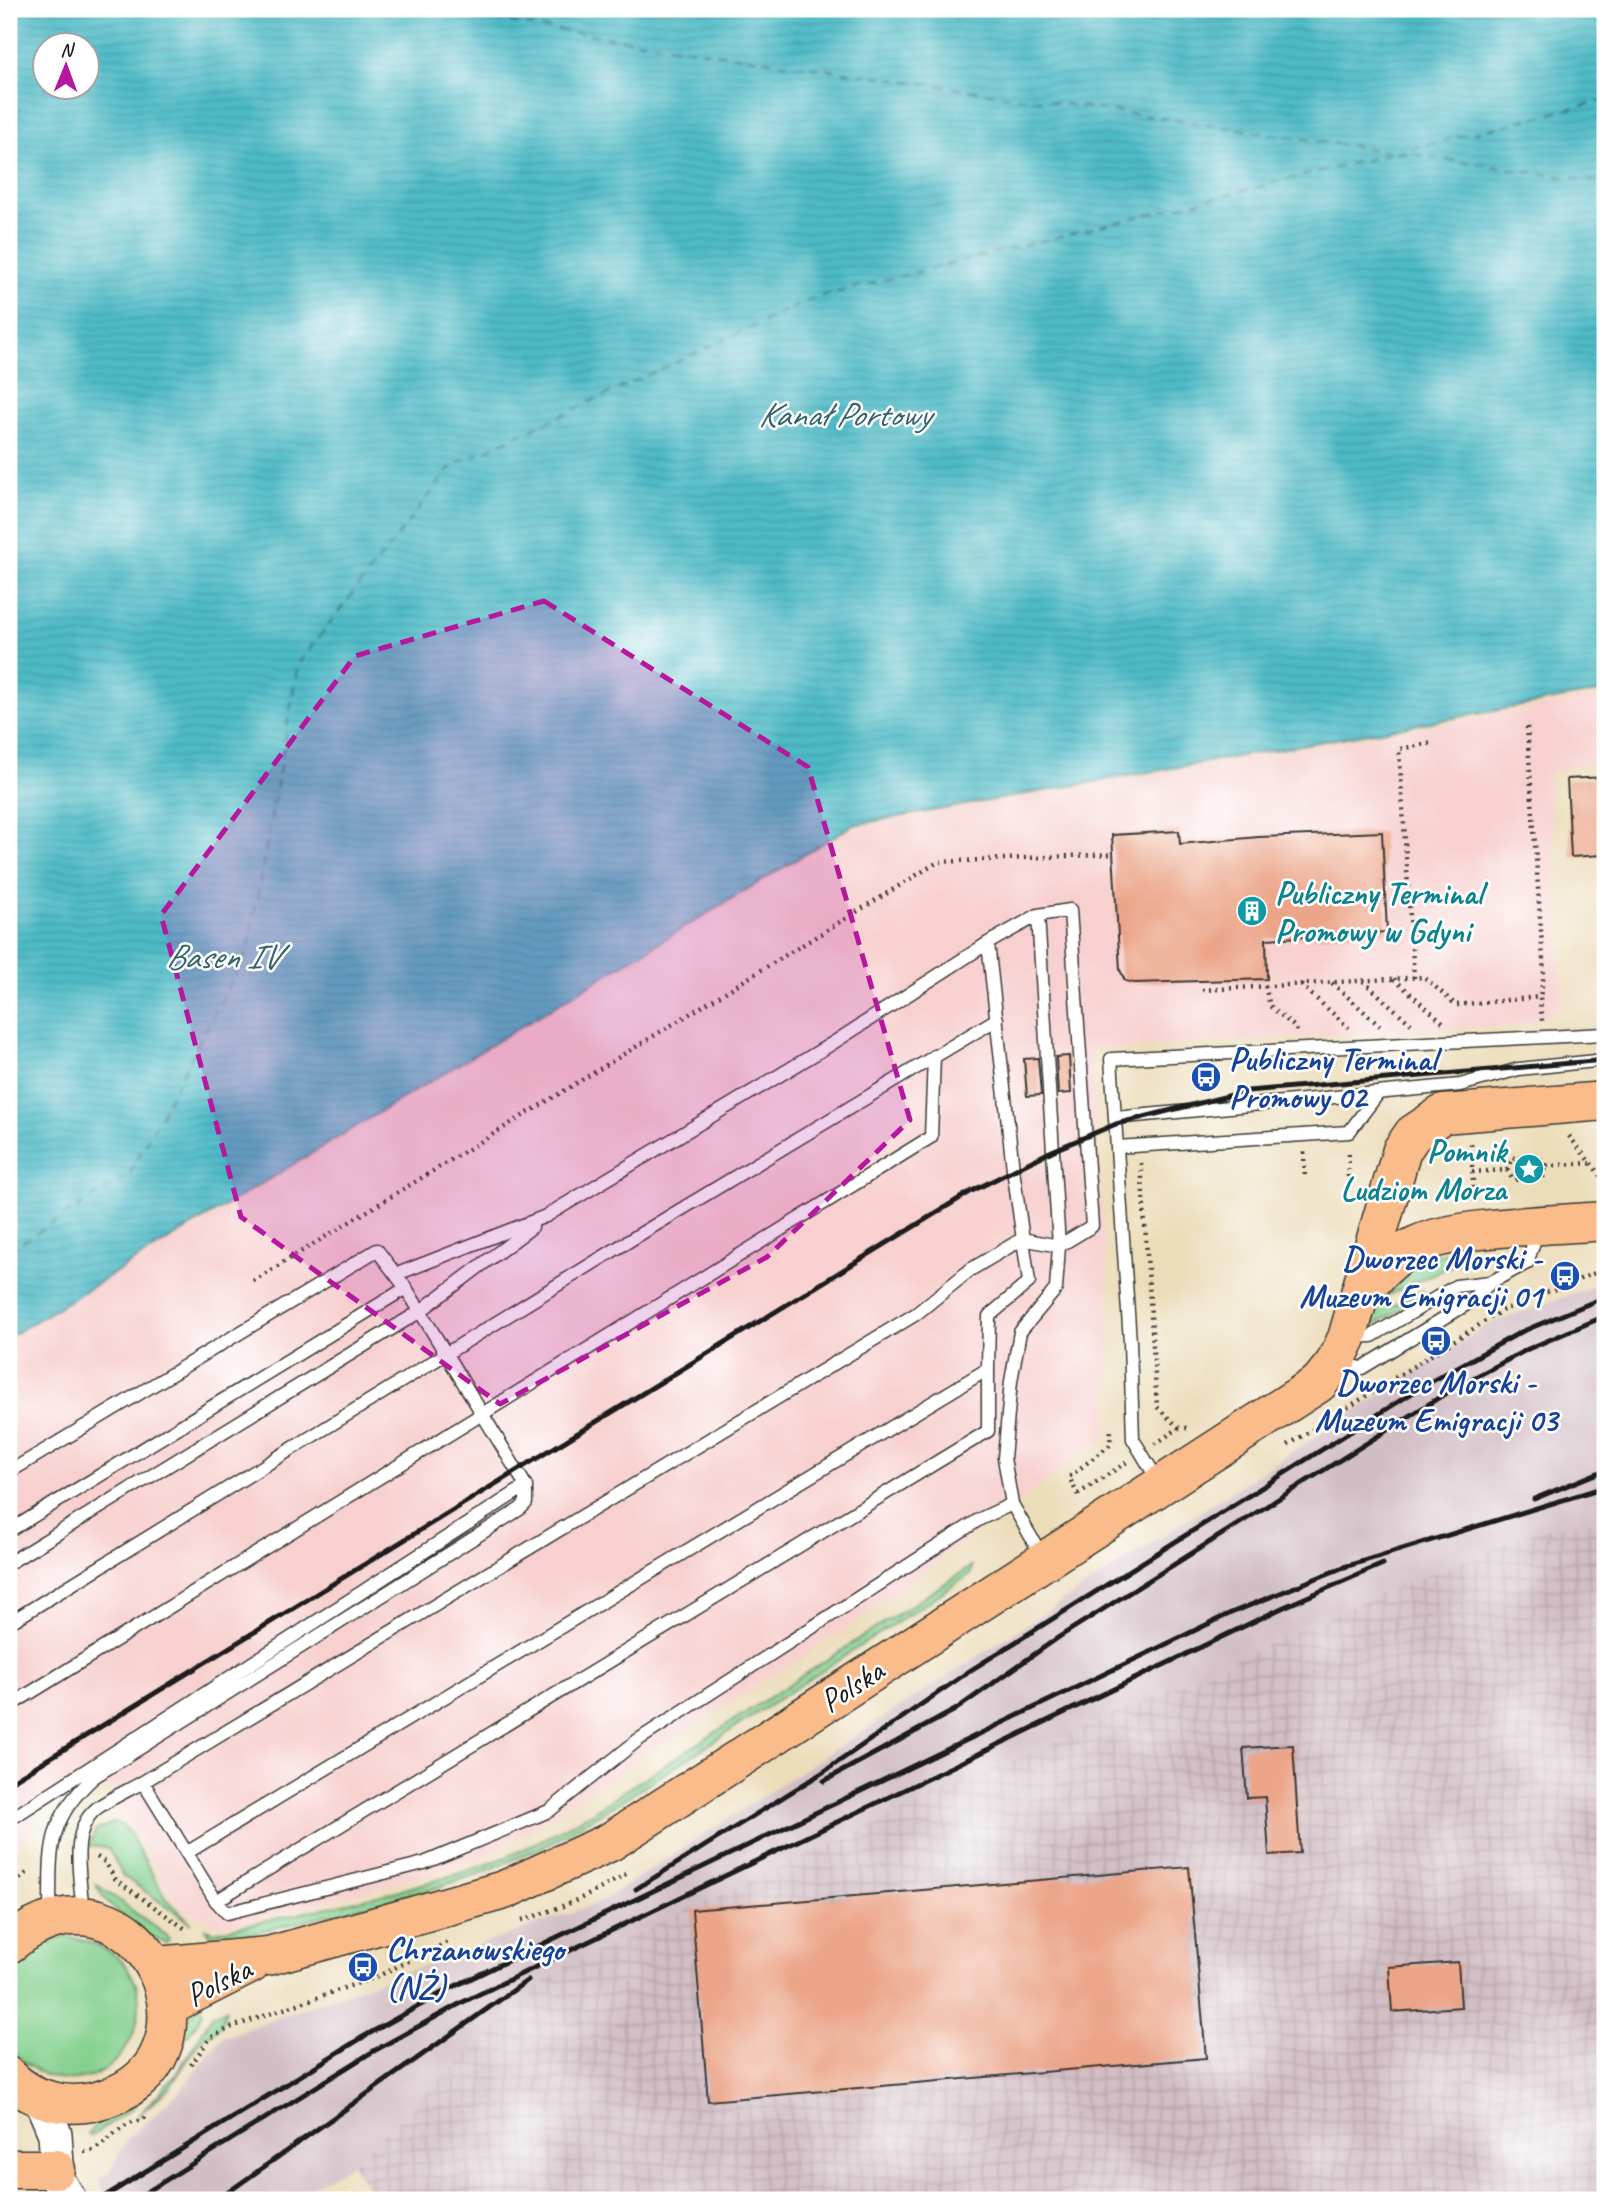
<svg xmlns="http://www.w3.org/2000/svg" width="1614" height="2209" font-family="Caveat,sans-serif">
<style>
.built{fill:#f7d0cf}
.industrial{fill:url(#industrial-grid)}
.railway{fill:#d2bec5}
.grass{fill:#84d08e;stroke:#507655;stroke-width:2}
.water{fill:url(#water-rules);stroke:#356c72;stroke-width:2;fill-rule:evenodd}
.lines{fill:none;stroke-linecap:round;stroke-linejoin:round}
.ferry{stroke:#326469;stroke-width:2;stroke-dasharray:9 7;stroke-linecap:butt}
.building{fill:#eba588}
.service-casing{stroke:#3b3934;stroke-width:15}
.tertiary-casing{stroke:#3b3934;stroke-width:36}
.trunk-casing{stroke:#3b3934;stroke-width:41}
.path{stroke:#3b3934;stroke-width:4.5;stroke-dasharray:2 5;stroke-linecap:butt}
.service{stroke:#fff;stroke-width:12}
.tertiary{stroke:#fff;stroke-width:33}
.trunk{stroke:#f9bc8a;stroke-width:38}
.rail{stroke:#1c1c1c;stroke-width:5}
.marked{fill:#b5179e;fill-opacity:0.2;stroke:#b5179e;stroke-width:5;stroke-dasharray:14 9;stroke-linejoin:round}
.labels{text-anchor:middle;stroke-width:5;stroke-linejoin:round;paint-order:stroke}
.culture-label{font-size:33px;font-weight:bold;fill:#0d838f;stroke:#fff;text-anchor:start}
.transit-label{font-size:33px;font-weight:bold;fill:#164399;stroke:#fff;text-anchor:start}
.street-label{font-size:33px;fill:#1c1c1c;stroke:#fff}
.water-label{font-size:35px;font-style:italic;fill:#326469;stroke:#fff}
</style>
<defs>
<pattern id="industrial-grid" width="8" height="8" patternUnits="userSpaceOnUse" patternTransform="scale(1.75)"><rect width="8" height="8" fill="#d2bec5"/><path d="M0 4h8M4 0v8" fill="none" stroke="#b4a3a9"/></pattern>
<pattern id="water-rules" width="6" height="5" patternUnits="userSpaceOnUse" patternTransform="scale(1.75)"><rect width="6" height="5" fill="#4ebbc7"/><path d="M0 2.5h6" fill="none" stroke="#44a0aa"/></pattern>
</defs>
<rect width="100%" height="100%" fill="#fff"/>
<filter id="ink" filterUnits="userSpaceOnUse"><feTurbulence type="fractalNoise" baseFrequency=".0143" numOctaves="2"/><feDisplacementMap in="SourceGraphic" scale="14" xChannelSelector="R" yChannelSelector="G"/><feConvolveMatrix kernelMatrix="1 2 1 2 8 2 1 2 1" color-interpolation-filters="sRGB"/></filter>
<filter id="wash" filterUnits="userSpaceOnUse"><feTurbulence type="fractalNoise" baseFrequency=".00686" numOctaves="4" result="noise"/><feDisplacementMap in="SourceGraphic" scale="28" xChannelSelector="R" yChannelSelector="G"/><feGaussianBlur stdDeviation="1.57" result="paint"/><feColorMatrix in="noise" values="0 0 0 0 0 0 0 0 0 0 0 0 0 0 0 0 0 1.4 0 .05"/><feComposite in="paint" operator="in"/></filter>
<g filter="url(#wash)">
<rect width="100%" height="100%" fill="#ecddba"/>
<path class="built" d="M 1605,695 L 1605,761 L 1549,772 L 1563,1006 L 1525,1025 L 1091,1050 L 1110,1325 L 1107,1437 L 847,1628 L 488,1856 L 425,1876 L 223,1927 L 180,1910 L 95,1764 L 51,1796 L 15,1848 L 9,1851 L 9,1337 L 853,827 Z"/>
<path class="industrial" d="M 1605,1521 L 1605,2200 L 375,2200 L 352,2163 L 559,1969 L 1348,1607 L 1540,1529 Z"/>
<path class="railway" d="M 1605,1282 L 1605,1521 L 1540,1529 L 1348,1607 L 559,1969 L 352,2163 L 291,2200 L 109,2200 L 98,2179 L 110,2172 L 126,2140 L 180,2091 L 221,2038 L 600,1902 L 1489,1324 Z"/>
<path class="grass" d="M 1472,1251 L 1466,1262 L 1453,1265 L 1386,1296 L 1391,1307 L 1423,1290 L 1425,1295 L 1371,1327 L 1367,1326 L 1377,1298 L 1430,1254 Z
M 972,1566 L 971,1573 L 966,1577 L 633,1794 L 547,1845 L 484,1872 L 420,1893 L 215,1942 L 205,1929 L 214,1932 C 304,1912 397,1895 485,1865 C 520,1853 553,1834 586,1816 Z
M 115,1822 L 127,1829 L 165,1897 L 192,1924 L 123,1876 L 108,1848 L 88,1846 L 96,1830 Z
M 96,1884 L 166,1935 L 169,1939 L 166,1943 C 145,1937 103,1904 96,1884 Z
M 65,1937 C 214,1956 108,2157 9,2048 C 9,1987 0,1955 65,1937 Z
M 198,2007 L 203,2010 L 198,2021 L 151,2088 L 133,2108 L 92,2136 L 88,2134 Z
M 226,2010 L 221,2026 L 200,2041 L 170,2087 L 138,2116 L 175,2076 L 213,2014 Z"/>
<path class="water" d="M 9,9 L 1605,9 L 1605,691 L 853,825 L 9,1337 ZM 46,46 L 88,46 L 88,88 L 46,88 Z"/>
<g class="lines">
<path class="ferry" d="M 415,9 L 1393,152
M 1398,152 L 1605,183
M 9,1251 L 129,1175 L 248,950 L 298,664 L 452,466 L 814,298 L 1605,100"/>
</g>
<g id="blocks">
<path class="building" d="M 1605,777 L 1603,855 L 1571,857 L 1567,779 Z
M 1179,831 L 1180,844 L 1259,837 L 1382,832 L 1387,932 L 1266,939 L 1267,979 L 1134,983 L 1125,981 L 1120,970 L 1112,835 Z
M 1069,1056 L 1071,1093 L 1058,1094 L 1056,1057 Z
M 1038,1058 L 1041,1095 L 1027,1096 L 1024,1059 Z
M 1293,1745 L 1300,1853 L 1269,1855 L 1265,1797 L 1247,1798 L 1243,1748 Z
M 1189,1867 L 1206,2058 L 708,2101 L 692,1910 Z
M 1458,1962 L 1461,2007 L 1392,2012 L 1389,1967 Z"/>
</g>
</g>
<g filter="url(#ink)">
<use href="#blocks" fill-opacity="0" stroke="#3b3934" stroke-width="2"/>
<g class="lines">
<g class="service-casing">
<path id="service" d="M 988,943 L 1038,915 L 1059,1246 L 1056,1289 L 1020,1332 L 1011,1381 L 1004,1458 L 1012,1504 L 1042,1556
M 1115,1118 L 1460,1085 L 1519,1069 L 1605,1060
M 1117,1147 L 1349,1132 L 1377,1095
M 1351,1337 L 1372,1336 L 1456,1286 L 1490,1282
M 1339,1363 L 1362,1368 L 1467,1304 L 1491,1282 L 1527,1263 L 1538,1230
M 9,1472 L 377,1250 L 406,1288 L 526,1486 L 526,1503 L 520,1509 L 94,1777 C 44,1822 51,1854 50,1916
M 1160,1484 L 1133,1439 L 1130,1342 L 1111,1059 L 1605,1034
M 9,1531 L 406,1288
M 9,1563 L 419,1312 L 532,1227
M 9,1623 L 637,1236 L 997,1019
M 9,1706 L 931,1137 L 934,1056
M 143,1782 L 216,1901 L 227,1913 L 424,1863 L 549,1811 L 638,1740 L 980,1519 L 1012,1504
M 9,1820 L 526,1486
M 188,1852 L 988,1369 L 989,1316 L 1029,1282 L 1013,1169 L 988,943 L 833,1043 L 546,1216 L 397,1274
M 216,1901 L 988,1431 L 988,1369
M 83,1913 C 81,1880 67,1827 100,1806 C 113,1797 129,1790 143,1782 L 916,1314 L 970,1270 L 1022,1239 L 1059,1246 L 1092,1226 L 1070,910 L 1038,915"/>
</g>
<g class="tertiary-casing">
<path id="tertiary" d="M 40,2098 L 55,2134 L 58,2180 L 70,2200"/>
</g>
<g class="trunk-casing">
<path id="trunk" d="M 1361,1295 C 1376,1274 1393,1256 1417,1245 C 1456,1226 1558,1225 1605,1221
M 9,1944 C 140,1837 244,2069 92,2102 C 63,2108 30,2099 9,2077
M 157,1966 L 268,1956 L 388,1923 L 504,1890 L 610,1842 L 1319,1383 L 1335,1363 L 1347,1338 L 1402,1150 L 1413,1134 L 1443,1114 L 1605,1101
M 168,2006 L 251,1964
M 9,2169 L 56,2169"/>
</g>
<path class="path" d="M 1527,727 L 1544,975 L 1540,997
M 1414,978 L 1399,749 L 1433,743
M 1394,979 L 1445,1024
M 1363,981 L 1411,1024
M 1332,983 L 1380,1026
M 1301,985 L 1349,1028
M 1265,986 L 1270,1006 L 1296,1028 L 1297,1033
M 1202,990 L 1424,977 L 1456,1005 L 1540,997 L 1542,1021
M 1569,1136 L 1605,1181
M 1471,1144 L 1474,1201
M 1304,1152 L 1305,1180
M 1141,1163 L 1157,1407 L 1179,1428
M 1507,1170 L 1512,1158 L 1538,1156 L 1545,1166
M 1472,1172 L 1507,1170 L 1513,1180 L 1543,1178 L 1545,1166 L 1590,1163
M 1348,1177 L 1349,1149
M 253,1281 L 938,862 L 1114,854
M 1155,1444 L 1179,1428 L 1187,1428
M 1288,1445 L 1503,1310 L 1605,1269
M 1078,1494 L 1127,1462
M 1078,1495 L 1069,1477 L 1110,1445 L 1111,1429
M 97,1857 L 105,1862 L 116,1880 L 187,1930
M 9,1888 L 28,1872
M 522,1920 C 560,1909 596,1893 629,1872
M 191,2065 L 210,2038 L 232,2027 L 376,1977 L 450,1941
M 84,2152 C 106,2151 118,2120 141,2121 L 149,2114"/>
<use href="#service" class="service"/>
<use href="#tertiary" class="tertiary"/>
<use href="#trunk" class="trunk"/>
<path class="rail" d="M 1534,1499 L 1605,1470
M 824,1781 L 955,1710 L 1059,1637 L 1451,1390 L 1528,1349 L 1605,1316
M 9,1783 L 970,1192 L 1052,1151 L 1116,1124 L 1248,1091 L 1605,1060
M 636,1889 L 825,1771 L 971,1670 L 1425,1385 L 1521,1332 L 1605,1297
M 99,2200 L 363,2037 L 449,1989 L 1231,1613 L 1344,1567 L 1605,1487
M 134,2200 L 372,2052 L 463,2002 L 1284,1607 L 1383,1564
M 217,2200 L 528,1980"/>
</g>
</g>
<path class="marked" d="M 544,601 L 808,767 L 910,1120 L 767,1257 L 500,1404 L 241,1217 L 161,915 L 355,656 Z"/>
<defs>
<g id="building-disc" transform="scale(1.575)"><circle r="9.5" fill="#0f9aa8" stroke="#fff"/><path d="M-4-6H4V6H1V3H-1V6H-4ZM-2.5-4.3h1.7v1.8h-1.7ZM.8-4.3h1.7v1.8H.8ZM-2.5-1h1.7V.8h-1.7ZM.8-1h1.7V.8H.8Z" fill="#fff"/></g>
<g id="bus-disc" transform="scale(1.575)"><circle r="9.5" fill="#1a4fb4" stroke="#fff"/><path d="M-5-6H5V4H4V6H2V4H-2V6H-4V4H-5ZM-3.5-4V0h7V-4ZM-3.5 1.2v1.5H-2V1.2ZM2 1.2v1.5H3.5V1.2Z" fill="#fff"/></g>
<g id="sight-disc" transform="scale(1.575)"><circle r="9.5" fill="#0f9aa8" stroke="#fff"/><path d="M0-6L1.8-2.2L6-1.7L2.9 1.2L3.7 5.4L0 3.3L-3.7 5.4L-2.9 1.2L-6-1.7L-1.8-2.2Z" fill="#fff"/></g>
</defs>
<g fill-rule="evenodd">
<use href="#building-disc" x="1252" y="911"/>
<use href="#bus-disc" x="1206" y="1077"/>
<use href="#sight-disc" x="1529" y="1169"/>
<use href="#bus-disc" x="1565" y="1276"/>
<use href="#bus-disc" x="1436" y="1341"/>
<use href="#bus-disc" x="363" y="1967"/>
</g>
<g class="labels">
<g class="culture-label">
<text x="1275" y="904">Publiczny Terminal<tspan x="1275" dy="38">Promowy w Gdyni</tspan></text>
<text x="1506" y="1162" text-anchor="end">Pomnik<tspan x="1506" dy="38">Ludziom Morza</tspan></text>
</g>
<g class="transit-label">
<text x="1229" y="1070">Publiczny Terminal<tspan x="1229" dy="38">Promowy 02</tspan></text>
<text x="1542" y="1269" text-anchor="end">Dworzec Morski -<tspan x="1542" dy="38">Muzeum Emigracji 01</tspan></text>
<text x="1436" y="1393" text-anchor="middle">Dworzec Morski -<tspan x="1436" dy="38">Muzeum Emigracji 03</tspan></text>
<text x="386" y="1960">Chrzanowskiego<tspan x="386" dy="38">(NŻ)</tspan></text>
</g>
<g class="street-label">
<text transform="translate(851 1685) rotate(-33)" y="12">Polska</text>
<text transform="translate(218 1981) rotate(-27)" y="12">Polska</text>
</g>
<g class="water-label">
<text x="844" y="426">Kanał Portowy</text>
<text x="222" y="968">Basen IV</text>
</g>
</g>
<rect width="1614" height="2209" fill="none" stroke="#fff" stroke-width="35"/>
<g transform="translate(66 66) rotate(1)"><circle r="33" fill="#ffffff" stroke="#a4a4a4" stroke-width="2"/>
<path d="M0-5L12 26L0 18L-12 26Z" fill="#b5179e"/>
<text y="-10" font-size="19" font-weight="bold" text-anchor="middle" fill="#1c1c1c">N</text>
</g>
</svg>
